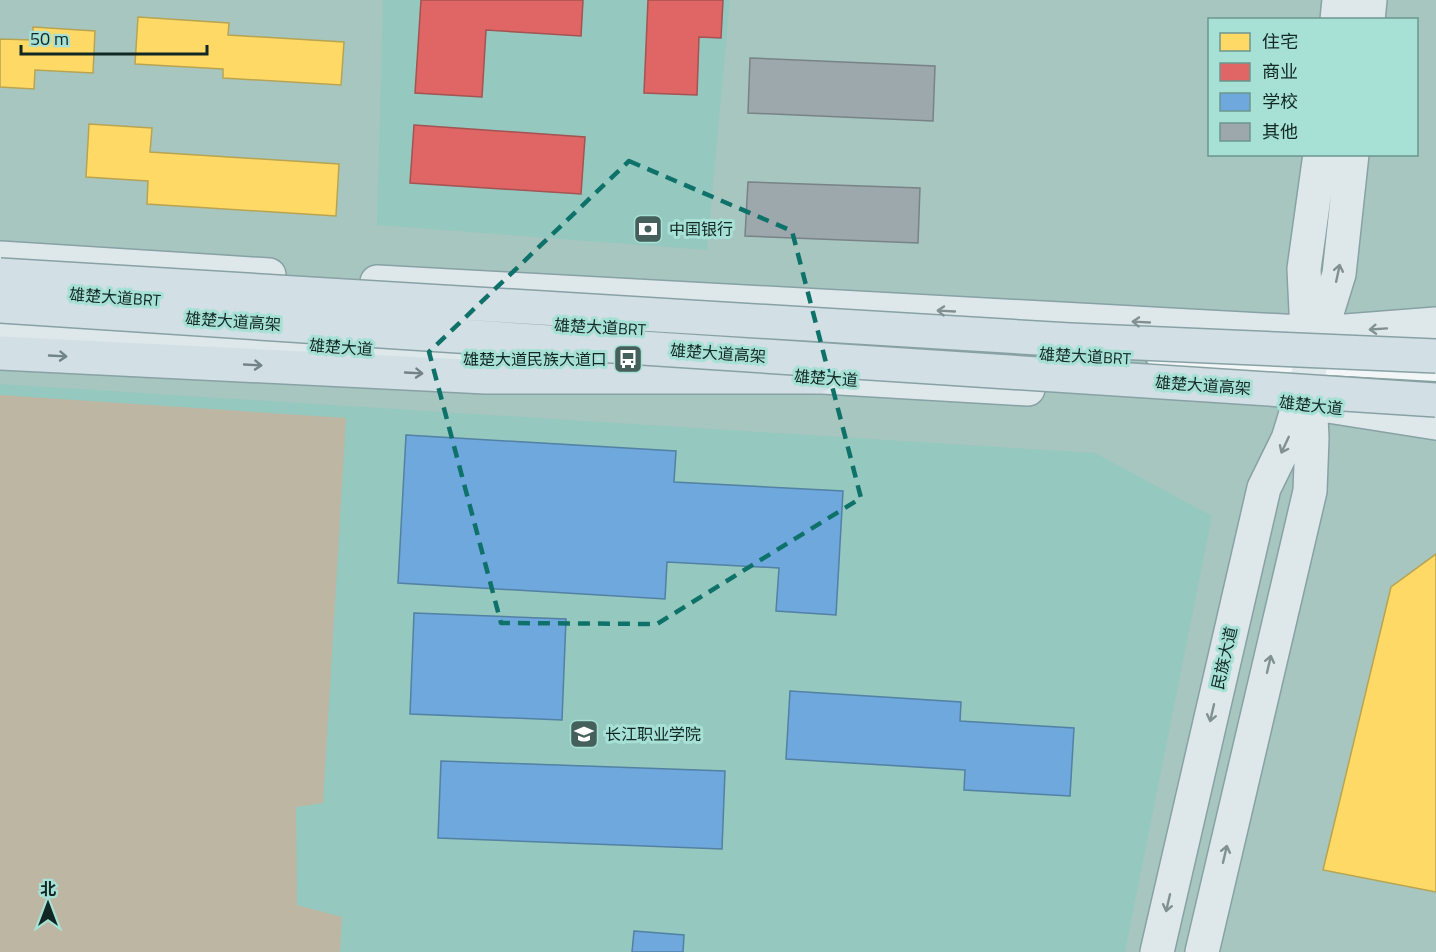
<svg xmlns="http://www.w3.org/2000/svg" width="1436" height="952" font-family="'Titillium Web','Noto Sans SC',sans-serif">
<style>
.built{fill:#95c8be}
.green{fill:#bcb6a3}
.homes{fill:#ffd966;stroke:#b7a452;stroke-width:1.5}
.shops{fill:#e06666;stroke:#a25352;stroke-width:1.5}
.schools{fill:#6fa8dc;stroke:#5281a4;stroke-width:1.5}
.building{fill:#9da8ad;stroke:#788387;stroke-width:1.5}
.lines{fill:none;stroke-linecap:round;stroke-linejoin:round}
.lane-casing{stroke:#87a09b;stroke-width:14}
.primary-casing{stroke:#88a1a5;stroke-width:36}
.highway-casing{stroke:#88a1a5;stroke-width:36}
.lane{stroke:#f2f6f6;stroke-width:10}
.primary{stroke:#dee8eb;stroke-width:33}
.highway{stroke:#d2dfe4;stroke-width:33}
.highway-bridge-casing{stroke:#88a1a5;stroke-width:36;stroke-linecap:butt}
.highway-bridge{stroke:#d2dfe4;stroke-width:33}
.oneway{stroke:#819191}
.oneway2{stroke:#718384}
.marked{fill:none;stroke:#0f726a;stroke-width:4.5;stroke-dasharray:12 8;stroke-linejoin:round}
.labels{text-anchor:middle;stroke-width:6;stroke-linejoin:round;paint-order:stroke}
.poi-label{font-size:16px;fill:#102723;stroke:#a7e0d5;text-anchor:start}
.street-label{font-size:16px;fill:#102723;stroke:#a7e0d5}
</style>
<rect width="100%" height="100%" fill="#a7c6c0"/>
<path class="built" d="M 383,0 L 730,0 L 707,250 L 377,225 Z
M 0,384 L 1095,453 L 1212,516 L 1125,952 L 0,952 Z"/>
<path class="green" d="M 0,395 L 346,418 L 323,803 L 296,807 L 297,905 L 342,917 L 340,952 L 0,952 Z"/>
<path class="homes" d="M 138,17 L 229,23 L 228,35 L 344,42 L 341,85 L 223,78 L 223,69 L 135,64 Z
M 33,27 L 95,31 L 93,73 L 35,70 L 34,89 L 0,87 L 0,39 L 33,40 Z
M 89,124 L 152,128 L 150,152 L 339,164 L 336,216 L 147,204 L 148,181 L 86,177 Z
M 1436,554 L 1436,892 L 1323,870 L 1391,587 Z"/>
<path class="shops" d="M 421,0 L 583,0 L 581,36 L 486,30 L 482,97 L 415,93 Z
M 648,0 L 723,0 L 721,38 L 699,37 L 697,95 L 644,93 Z
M 414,125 L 585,137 L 581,194 L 410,183 Z"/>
<path class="schools" d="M 406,435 L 676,451 L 674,482 L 843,491 L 836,615 L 776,611 L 779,568 L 667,562 L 665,599 L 398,583 Z
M 414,613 L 566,619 L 562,720 L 410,714 Z
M 790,691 L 961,702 L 960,721 L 1074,728 L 1070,796 L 964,790 L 965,770 L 786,759 Z
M 441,761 L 725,771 L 722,849 L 438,838 Z
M 634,931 L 684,935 L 683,952 L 632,952 Z"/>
<path class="building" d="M 750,58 L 935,66 L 933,121 L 748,113 Z
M 748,182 L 920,188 L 918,243 L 745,236 Z"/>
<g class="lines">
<g class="lane-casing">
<path id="lane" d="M 1152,360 L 1436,376"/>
</g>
<g class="primary-casing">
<path id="primary" d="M 1337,20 L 1339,0
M 1368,20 L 1370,0
M 0,258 L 269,275
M 377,282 L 1320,333 L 1436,324
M 0,324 L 597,363
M 789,375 L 1028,389
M 1322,405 L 1436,423
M 1157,952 L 1264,488 L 1288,439 L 1339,274 L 1352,154
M 1202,952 L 1310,491 L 1312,438 L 1304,269 L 1320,154"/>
</g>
<g class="highway-casing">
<path id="highway" d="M 0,353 L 486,377 L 817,377"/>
</g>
<use href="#lane" class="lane"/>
<use href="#primary" class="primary"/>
<use href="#highway" class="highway"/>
<g class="highway-bridge-casing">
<path id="highway-bridge" d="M 0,275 L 1070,340 L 1436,356
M 0,306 L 1436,400"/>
</g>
<use href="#highway-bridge" class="highway-bridge"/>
</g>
<defs><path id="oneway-shaft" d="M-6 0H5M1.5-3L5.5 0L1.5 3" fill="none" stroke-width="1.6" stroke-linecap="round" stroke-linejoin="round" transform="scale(1.5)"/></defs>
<g class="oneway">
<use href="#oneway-shaft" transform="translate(1338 273) rotate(-78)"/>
<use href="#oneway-shaft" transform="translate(946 311) rotate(-177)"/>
<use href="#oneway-shaft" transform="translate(1141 322) rotate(-177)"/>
<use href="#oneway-shaft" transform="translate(1378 329) rotate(176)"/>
<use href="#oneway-shaft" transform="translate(1285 445) rotate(115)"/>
<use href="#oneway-shaft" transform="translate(1269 664) rotate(-77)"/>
<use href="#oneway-shaft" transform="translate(1212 713) rotate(103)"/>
<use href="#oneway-shaft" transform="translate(1225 854) rotate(-77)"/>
<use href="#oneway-shaft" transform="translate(1168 903) rotate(103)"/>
</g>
<g class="oneway2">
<use href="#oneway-shaft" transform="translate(58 356) rotate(3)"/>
<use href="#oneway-shaft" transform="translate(253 365) rotate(3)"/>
<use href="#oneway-shaft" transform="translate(414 373) rotate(3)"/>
</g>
<path class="marked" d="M 629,161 L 792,231 L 861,498 L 657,624 L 501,623 L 429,352 Z"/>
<defs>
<g id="bank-square" transform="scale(1.5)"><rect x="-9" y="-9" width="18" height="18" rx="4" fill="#455f5a" stroke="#a7e0d5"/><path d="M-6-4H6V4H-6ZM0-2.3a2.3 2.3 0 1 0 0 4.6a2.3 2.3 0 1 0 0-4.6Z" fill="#fff"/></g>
<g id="bus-square" transform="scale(1.5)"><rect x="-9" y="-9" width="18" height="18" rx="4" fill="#455f5a" stroke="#a7e0d5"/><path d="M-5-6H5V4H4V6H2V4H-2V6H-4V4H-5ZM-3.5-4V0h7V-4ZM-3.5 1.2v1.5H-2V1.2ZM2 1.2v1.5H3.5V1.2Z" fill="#fff"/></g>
<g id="university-square" transform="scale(1.5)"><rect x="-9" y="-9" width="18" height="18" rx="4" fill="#455f5a" stroke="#a7e0d5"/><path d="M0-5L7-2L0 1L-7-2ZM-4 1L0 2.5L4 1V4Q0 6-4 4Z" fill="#fff"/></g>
</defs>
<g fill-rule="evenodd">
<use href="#bank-square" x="648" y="229"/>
<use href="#bus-square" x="628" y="359"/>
<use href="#university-square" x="584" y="734"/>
</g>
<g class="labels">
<g class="poi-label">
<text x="669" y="235">中国银行</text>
<text x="607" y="365" text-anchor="end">雄楚大道民族大道口</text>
<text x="605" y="740">长江职业学院</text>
</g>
<g class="street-label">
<text transform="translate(115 297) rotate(4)" y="6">雄楚大道BRT</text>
<text transform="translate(233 321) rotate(4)" y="6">雄楚大道高架</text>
<text transform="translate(600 327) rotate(3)" y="6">雄楚大道BRT</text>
<text transform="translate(341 347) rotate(4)" y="6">雄楚大道</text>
<text transform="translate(718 353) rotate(4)" y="6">雄楚大道高架</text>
<text transform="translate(1085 356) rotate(3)" y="6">雄楚大道BRT</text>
<text transform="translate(826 378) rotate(4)" y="6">雄楚大道</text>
<text transform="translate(1203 385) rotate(4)" y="6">雄楚大道高架</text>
<text transform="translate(1311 405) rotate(6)" y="6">雄楚大道</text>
<text transform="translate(1224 658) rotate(-77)" y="6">民族大道</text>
</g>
</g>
<rect x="1208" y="18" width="210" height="138" fill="#a7e0d5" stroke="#6b968e" stroke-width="1.5"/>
<rect x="1220" y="33" width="30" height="18" fill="#ffd966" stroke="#6b968e" stroke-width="1.5"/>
<text x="1262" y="48" font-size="18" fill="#102723">住宅</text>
<rect x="1220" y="63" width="30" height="18" fill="#e06666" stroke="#6b968e" stroke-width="1.5"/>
<text x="1262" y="78" font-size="18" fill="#102723">商业</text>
<rect x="1220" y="93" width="30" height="18" fill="#6fa8dc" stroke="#6b968e" stroke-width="1.5"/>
<text x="1262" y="108" font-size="18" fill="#102723">学校</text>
<rect x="1220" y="123" width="30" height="18" fill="#9da8ad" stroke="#6b968e" stroke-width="1.5"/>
<text x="1262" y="138" font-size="18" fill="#102723">其他</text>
<g transform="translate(48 904)" stroke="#a7e0d5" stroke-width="4.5" paint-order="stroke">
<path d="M0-4.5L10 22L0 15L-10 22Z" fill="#102723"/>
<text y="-9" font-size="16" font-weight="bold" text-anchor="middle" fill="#102723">北</text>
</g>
<path d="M21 45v9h186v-9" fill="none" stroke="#102723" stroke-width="3"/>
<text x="30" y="45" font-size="18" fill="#102723" stroke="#a7e0d5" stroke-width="4.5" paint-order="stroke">50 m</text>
</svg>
